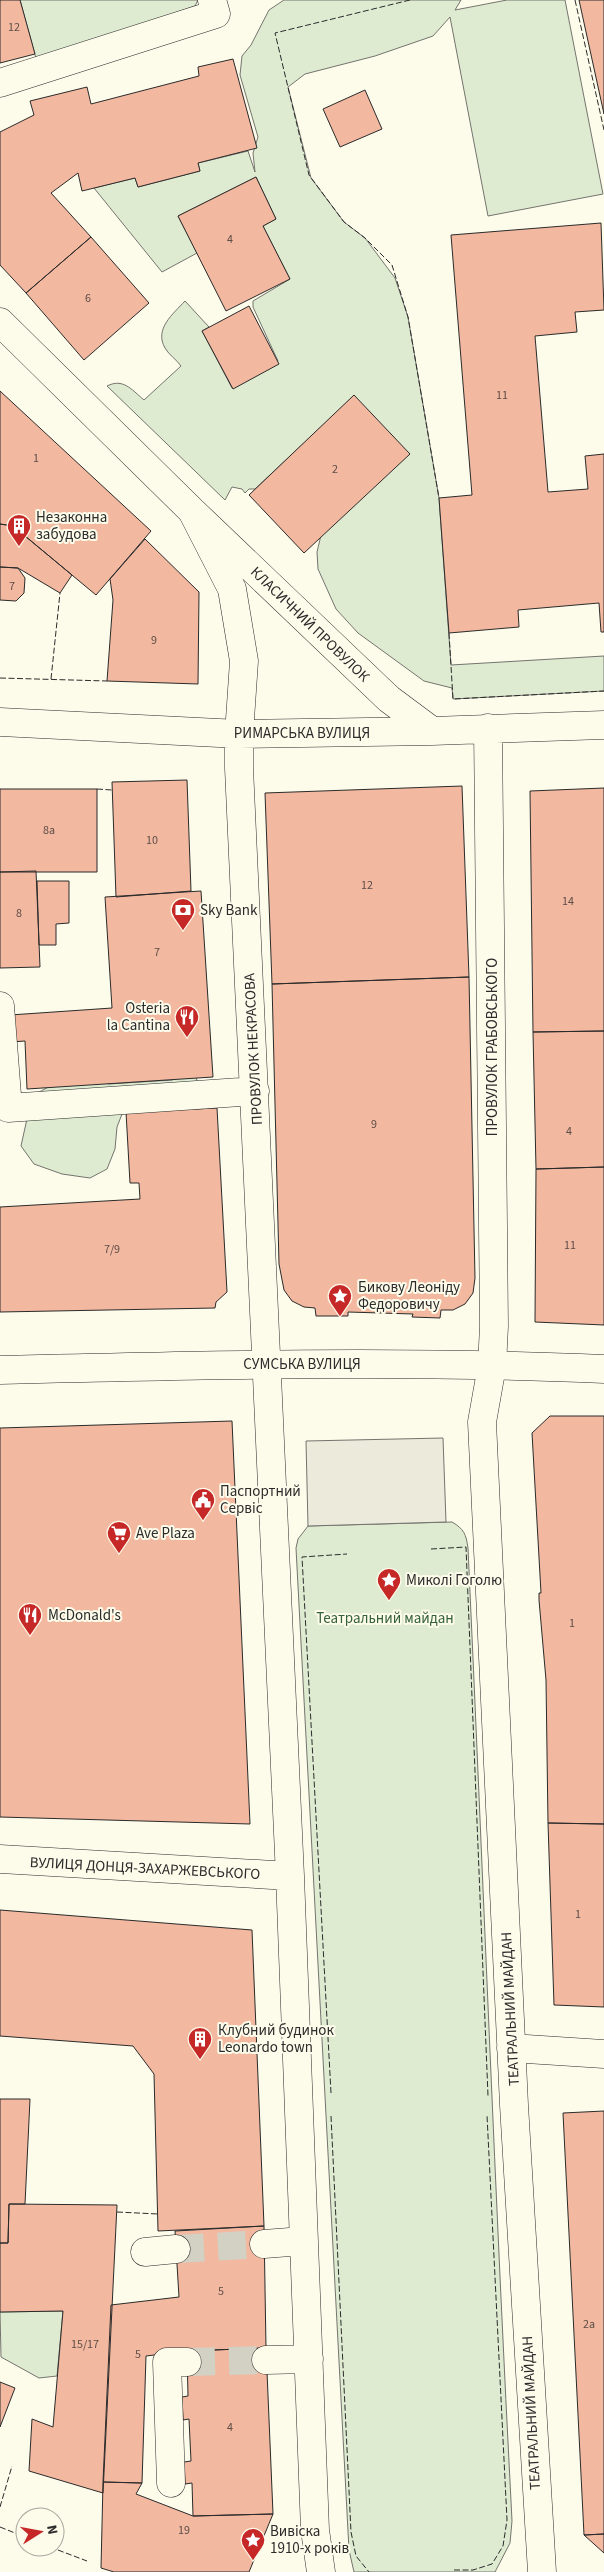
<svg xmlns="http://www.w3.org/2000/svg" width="604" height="2572" font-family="'Source Sans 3',sans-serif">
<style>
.green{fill:#deebd1;stroke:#74746e}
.parking{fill:#eceadb;stroke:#74746e}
.building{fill:#f2b8a0;stroke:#2b2b2b}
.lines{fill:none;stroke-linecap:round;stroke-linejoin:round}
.minor-tunnel{stroke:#d3d1c4;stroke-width:28;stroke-dasharray:28 14;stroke-linecap:butt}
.minor-casing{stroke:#2b2b2b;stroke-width:29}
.major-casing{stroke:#2b2b2b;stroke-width:29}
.minor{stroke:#fdfbea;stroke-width:28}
.major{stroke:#fdfbea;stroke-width:28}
.fence{stroke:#2b2b2b;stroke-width:1;stroke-dasharray:6 2.5;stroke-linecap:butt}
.labels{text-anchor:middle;stroke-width:4;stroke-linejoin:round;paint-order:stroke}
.number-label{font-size:12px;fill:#5d4e48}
.poi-label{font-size:15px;fill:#2b2b2b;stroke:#fdfbea;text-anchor:start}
.street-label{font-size:15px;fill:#2b2b2b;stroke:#fdfbea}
.park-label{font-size:15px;fill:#34623c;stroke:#fdfbea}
</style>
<rect width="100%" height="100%" fill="#fdfbea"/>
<path class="green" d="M 20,0 L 198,0 L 195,6 L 37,62 Z
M 284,0 L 461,0 L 455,10 L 507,0 L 565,0 L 603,194 L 488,216 L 450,17 L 433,36 L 375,56 L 305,74 L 288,87 L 311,178 L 344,222 L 365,238 L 395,278 L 408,317 L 439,498 L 451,665 L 604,656 L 604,691 L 453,699 L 452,688 L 424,681 L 358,633 L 336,609 L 318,569 L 317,552 L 354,396 L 255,489 L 249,489 L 245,493 L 242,489 L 232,487 L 225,500 L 107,386 C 123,378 131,389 144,400 L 181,366 C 177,360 169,355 165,348 C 154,329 173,314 185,301 L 209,327 L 202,331 L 232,388 L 278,361 L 253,307 L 253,301 L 290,279 L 263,226 L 276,219 L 256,177 L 178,216 L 197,253 L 162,272 L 94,188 L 135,178 L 138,187 L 200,171 L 198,163 L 248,151 L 255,172 L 253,153 L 258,137 L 240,75 L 242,56 L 251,45 L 269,10 Z
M 195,1072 L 197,1081 L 192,1102 L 122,1114 L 117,1127 L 115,1149 L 107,1169 L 90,1178 L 62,1174 L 34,1164 L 21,1146 L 32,1096 L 52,1085 L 79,1077 L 109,1084 L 172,1080 Z
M 452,1522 C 464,1529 466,1534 468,1548 C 483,1872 495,2197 512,2521 L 510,2543 L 495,2572 L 354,2572 L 349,2550 L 296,1548 L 298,1539 L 308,1526 Z
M 63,2311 L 57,2376 L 39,2378 L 1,2357 L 0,2312 Z"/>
<path class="parking" d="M 443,1438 L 446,1522 L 308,1526 L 306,1441 Z"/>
<path class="building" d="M 0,0 L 20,0 L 35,54 L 0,63 Z
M 579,0 L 604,0 L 604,114 Z
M 233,59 L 257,148 L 198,163 L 200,171 L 138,187 L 135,178 L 82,191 L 78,173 L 51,193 L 91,237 L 26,293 L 0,265 L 0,132 L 34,115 L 30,101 L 87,87 L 91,104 L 199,76 L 198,67 Z
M 365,90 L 382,129 L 340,147 L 323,109 Z
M 256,177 L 276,219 L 263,226 L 290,279 L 226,311 L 178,216 Z
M 601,223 L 604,310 L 575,312 L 577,332 L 535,336 L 548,492 L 588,489 L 585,456 L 604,454 L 604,632 L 601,632 L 599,603 L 518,610 L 519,627 L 449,633 L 439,498 L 472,495 L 451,235 Z
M 91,237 L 149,303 L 84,360 L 26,293 Z
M 249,306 L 279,364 L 233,389 L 202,331 Z
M 0,391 L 151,531 L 96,595 L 13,526 L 0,524 Z
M 354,395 L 410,454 L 304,553 L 249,495 Z
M 0,524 L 13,526 L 72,575 L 60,593 L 18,568 L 0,567 Z
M 145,539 L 199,592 L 198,684 L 107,681 L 113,600 L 110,579 Z
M 0,567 L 18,568 L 25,578 L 24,593 L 16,601 L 0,600 Z
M 187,780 L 191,891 L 116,897 L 112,782 Z
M 462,786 L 469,977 L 272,984 L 265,793 Z
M 604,788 L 604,1031 L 533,1032 L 530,791 Z
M 0,789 L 97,789 L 97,872 L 0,872 Z
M 36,871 L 40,967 L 0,968 L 0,872 Z
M 37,881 L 69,881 L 69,923 L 56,924 L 56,945 L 39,945 Z
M 201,891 L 213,1077 L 27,1089 L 25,1041 L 11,1042 L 10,1015 L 112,1008 L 105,897 Z
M 469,977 L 475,1278 L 473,1293 L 465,1304 L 453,1310 L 441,1310 L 440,1318 L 412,1317 L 413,1314 L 348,1312 L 348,1316 L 316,1316 L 315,1308 L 304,1307 L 292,1301 L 284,1290 L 279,1264 L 272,984 Z
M 604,1031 L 604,1167 L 536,1169 L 533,1032 Z
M 217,1108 L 227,1292 L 216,1302 L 215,1308 L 0,1312 L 0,1207 L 140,1199 L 139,1183 L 130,1183 L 126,1112 Z
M 604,1167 L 604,1325 L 535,1322 L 536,1169 Z
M 550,1416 L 604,1416 L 604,1824 L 548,1823 L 546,1680 L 539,1600 L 539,1593 L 541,1593 L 532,1433 Z
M 232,1421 L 250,1824 L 0,1817 L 0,1428 Z
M 548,1823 L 604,1824 L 604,2007 L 554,2005 Z
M 0,1910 L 252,1930 L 264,2226 L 158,2231 L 154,2074 L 133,2046 L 0,2036 Z
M 0,2099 L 30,2099 L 25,2204 L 9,2204 L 8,2243 L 0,2243 Z
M 604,2111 L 604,2534 L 584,2535 L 563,2113 Z
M 9,2204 L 117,2205 L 103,2493 L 29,2471 L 32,2419 L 53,2427 L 63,2311 L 0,2312 L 0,2243 L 8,2243 Z
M 264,2226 L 266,2348 L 187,2351 L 146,2356 L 142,2483 L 103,2482 L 111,2305 L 179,2297 L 175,2231 Z
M 266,2348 L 273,2514 L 193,2516 L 192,2483 L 185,2484 L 184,2462 L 191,2461 L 189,2419 L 183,2420 L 182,2397 L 188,2396 L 187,2351 Z
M 0,2382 L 15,2388 L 0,2427 Z
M 103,2482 L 142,2483 L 136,2494 L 193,2516 L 273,2514 L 249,2572 L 114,2572 L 101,2568 Z
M 604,2534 L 604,2553 L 584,2535 Z"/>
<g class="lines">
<path class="minor-tunnel" d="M 176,2249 L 264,2244
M 187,2362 L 266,2360"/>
<g class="minor-casing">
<path id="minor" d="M 0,83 L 216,14 L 212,0
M 0,322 L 192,511 L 389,699 L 432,731
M 192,511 L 232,589 L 244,661 L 239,734 L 239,768 L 290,1876 L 315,2530 L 321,2572
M 0,722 L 239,734 L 432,731 L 604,725
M 488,728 L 494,1326 L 492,1366 L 482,1422 L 514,2105 L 542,2572
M 0,1006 L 8,1108 L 255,1091
M 0,1859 L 290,1876
M 511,2048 L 604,2054
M 264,2244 L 303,2241
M 145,2252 L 176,2249
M 266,2360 L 309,2359
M 171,2483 L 167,2362 L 187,2362"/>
</g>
<g class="major-casing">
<path id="major" d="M 0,1370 C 201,1365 403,1360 604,1369"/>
</g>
<use href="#minor" class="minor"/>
<use href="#major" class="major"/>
<path class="fence" d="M 410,0 L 275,33 L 309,175 L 344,222 L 365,238 L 392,265 L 408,317 L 439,498
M 575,0 L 604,130
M 449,633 L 453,699 L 604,691
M 0,678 L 107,681
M 51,679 L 60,593
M 97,789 L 112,790
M 431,1549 L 466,1547 L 488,2096
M 331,2093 L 302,1557 L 347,1554
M 331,2116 L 351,2532 L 356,2556 L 369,2572
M 117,2212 L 158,2214
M 0,2507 L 12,2466
M 0,2527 L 25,2537
M 50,2547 L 87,2561
M 454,2570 L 473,2570 L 492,2564 L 503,2546 L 507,2520 L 487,2115"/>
</g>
<defs>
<g id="building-pin" transform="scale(1.25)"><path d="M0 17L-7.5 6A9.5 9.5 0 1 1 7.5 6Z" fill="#c62828" stroke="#fdfbea"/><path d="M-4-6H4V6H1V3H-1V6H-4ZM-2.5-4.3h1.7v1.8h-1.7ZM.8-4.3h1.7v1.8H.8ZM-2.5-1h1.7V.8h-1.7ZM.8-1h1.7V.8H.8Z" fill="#fff"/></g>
<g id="bank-pin" transform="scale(1.25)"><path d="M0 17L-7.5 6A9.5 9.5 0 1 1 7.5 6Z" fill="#c62828" stroke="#fdfbea"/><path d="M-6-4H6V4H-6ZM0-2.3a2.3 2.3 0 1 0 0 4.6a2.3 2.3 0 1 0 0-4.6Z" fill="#fff"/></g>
<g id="restaurant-pin" transform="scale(1.25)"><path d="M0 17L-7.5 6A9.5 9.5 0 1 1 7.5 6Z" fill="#c62828" stroke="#fdfbea"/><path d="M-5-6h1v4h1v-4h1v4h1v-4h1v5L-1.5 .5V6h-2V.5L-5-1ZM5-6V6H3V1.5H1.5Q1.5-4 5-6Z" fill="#fff"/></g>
<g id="sight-pin" transform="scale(1.25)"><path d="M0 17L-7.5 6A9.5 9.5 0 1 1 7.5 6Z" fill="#c62828" stroke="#fdfbea"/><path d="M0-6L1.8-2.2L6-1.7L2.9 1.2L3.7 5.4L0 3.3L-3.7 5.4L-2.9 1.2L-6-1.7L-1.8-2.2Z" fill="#fff"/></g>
<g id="civic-pin" transform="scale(1.25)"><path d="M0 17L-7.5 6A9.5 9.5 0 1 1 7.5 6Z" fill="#c62828" stroke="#fdfbea"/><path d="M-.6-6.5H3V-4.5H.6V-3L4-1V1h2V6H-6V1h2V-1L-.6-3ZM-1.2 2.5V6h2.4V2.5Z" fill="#fff"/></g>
<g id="supermarket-pin" transform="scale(1.25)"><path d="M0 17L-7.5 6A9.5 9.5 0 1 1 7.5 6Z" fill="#c62828" stroke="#fdfbea"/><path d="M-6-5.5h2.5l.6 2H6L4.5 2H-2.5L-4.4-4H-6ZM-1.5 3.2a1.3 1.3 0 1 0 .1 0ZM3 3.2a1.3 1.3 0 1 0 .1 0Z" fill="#fff"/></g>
</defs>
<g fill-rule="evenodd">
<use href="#building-pin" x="19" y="526"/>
<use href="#bank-pin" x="183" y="910"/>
<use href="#restaurant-pin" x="187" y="1017"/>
<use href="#sight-pin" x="340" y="1296"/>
<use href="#civic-pin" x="203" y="1500"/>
<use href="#supermarket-pin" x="119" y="1533"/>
<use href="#sight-pin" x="389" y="1580"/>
<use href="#restaurant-pin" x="30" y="1615"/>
<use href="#building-pin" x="200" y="2039"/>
<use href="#sight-pin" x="253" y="2540"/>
</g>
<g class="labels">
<g class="number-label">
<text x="14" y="31">12</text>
<text x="230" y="243">4</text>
<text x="88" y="302">6</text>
<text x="502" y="399">11</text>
<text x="36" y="462">1</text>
<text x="335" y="473">2</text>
<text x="12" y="590">7</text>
<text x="154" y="644">9</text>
<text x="49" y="834">8а</text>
<text x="152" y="844">10</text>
<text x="367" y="889">12</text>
<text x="568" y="905">14</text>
<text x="19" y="917">8</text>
<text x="157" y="956">7</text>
<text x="374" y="1128">9</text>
<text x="569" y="1135">4</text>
<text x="570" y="1249">11</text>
<text x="112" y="1253">7/9</text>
<text x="572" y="1627">1</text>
<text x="578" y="1918">1</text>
<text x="221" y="2295">5</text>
<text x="589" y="2328">2а</text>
<text x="85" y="2348">15/17</text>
<text x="138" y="2358">5</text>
<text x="230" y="2431">4</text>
<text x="184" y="2534">19</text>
</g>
<g class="poi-label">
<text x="36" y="522">Незаконна<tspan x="36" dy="17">забудова</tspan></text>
<text x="200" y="915">Sky Bank</text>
<text x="170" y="1013" text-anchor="end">Osteria<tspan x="170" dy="17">la Cantina</tspan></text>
<text x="358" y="1292">Бикову Леоніду<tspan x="358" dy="17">Федоровичу</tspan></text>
<text x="220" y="1496">Паспортний<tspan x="220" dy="17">Сервіс</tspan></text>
<text x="136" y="1538">Ave Plaza</text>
<text x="406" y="1585">Миколі Гоголю</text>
<text x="48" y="1620">McDonald's</text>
<text x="218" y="2035">Клубний будинок<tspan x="218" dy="17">Leonardo town</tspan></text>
<text x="270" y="2536">Вивіска<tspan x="270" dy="17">1910-х років</tspan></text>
</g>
<g class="street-label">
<text transform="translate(310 624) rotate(44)" y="5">КЛАСИЧНИЙ ПРОВУЛОК</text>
<text x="302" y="738">РИМАРСЬКА ВУЛИЦЯ</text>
<text transform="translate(492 1047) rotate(-90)" y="5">ПРОВУЛОК ГРАБОВСЬКОГО</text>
<text transform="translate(253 1049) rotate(-93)" y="5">ПРОВУЛОК НЕКРАСОВА</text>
<text x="302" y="1369">СУМСЬКА ВУЛИЦЯ</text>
<text transform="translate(145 1868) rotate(3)" y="5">ВУЛИЦЯ ДОНЦЯ-ЗАХАРЖЕВСЬКОГО</text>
<text transform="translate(510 2009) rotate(-93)" y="5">ТЕАТРАЛЬНИЙ МАЙДАН</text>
<text transform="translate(531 2413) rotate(-93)" y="5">ТЕАТРАЛЬНИЙ МАЙДАН</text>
</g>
<g class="park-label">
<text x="385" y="1623">Театральний майдан</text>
</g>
</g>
<g transform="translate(40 2532) rotate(79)"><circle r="24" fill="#fdfbea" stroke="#a9a89e"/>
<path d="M0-4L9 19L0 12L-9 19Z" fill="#c62828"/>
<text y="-8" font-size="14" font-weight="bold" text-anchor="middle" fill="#2b2b2b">N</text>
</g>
</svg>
